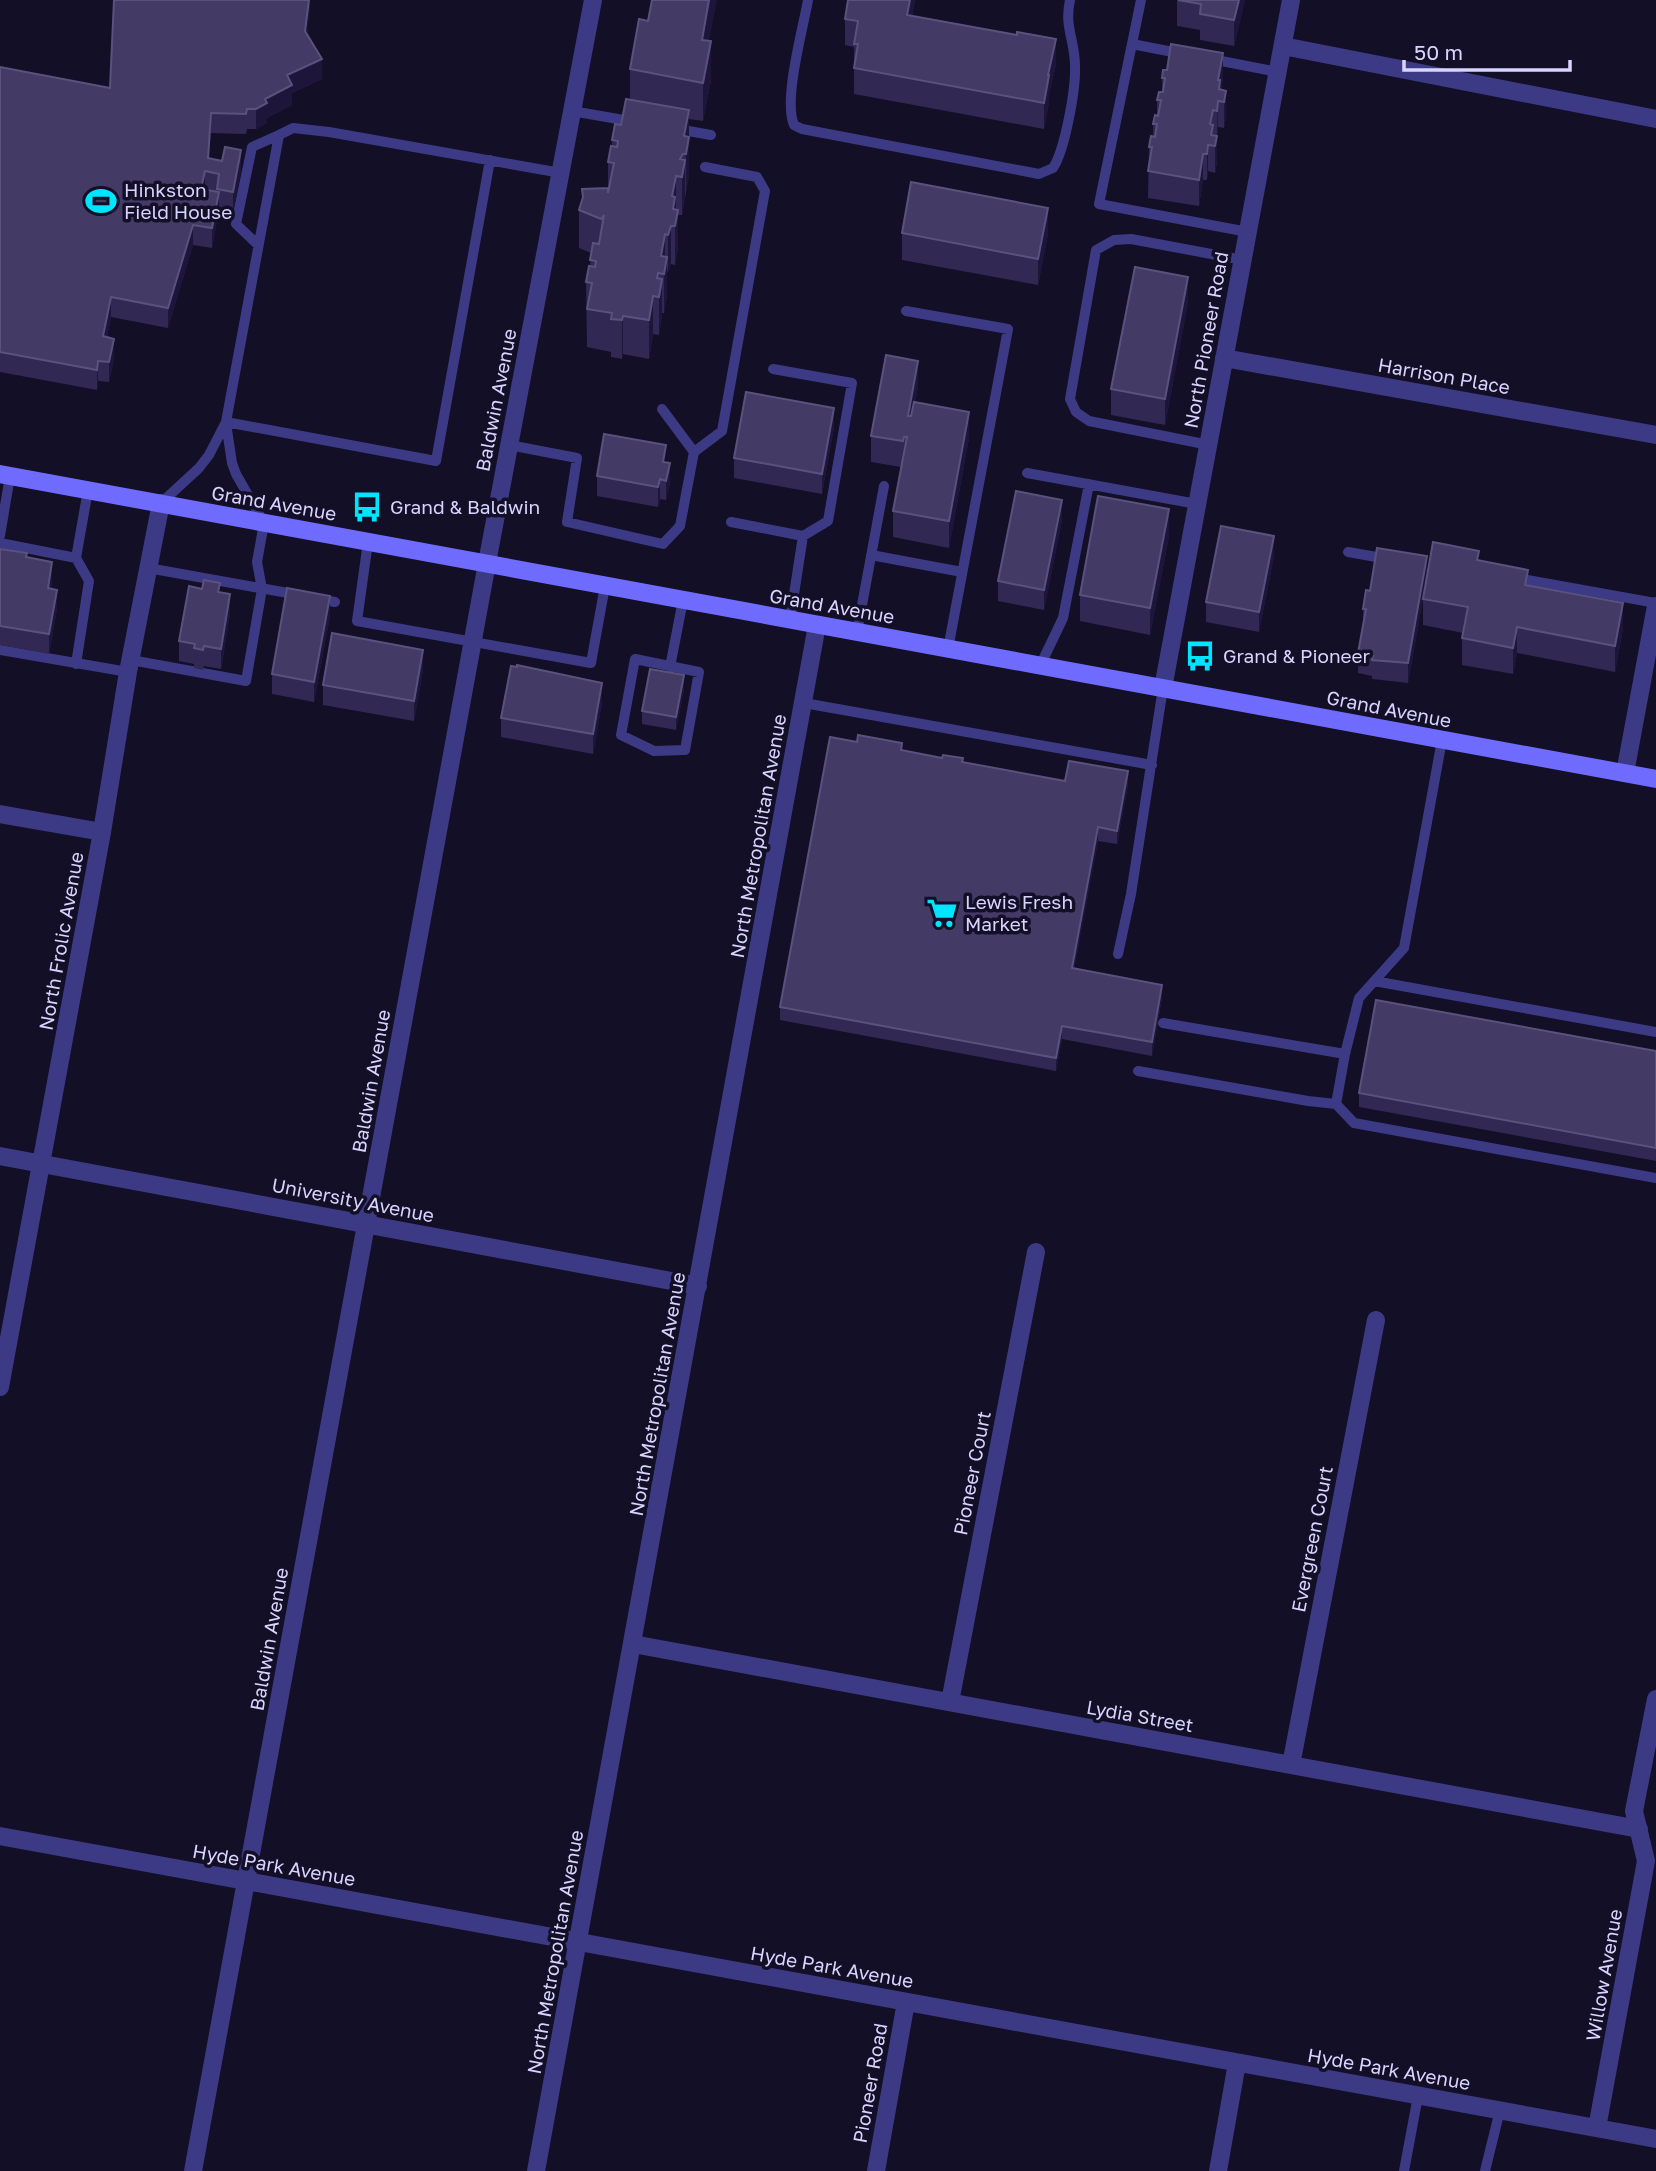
<svg xmlns="http://www.w3.org/2000/svg" width="1656" height="2171" font-family="'Golos Text',sans-serif">
<style>
.lines{fill:none;stroke-linecap:round;stroke-linejoin:round}
.service{stroke:#3d3a85;stroke-width:10}
.minor{stroke:#3d3a85;stroke-width:18}
.secondary{stroke:#6f6bff;stroke-width:18}
.wall{fill:#312854}
.shaded-wall{fill:#1d163a}
.building{fill:#433a66;stroke:#5a527e;stroke-width:2}
.labels{text-anchor:middle;stroke-width:7;stroke-linejoin:round;paint-order:stroke}
.poi-label{font-size:19px;fill:#d9d4ff;stroke:#130f26;text-anchor:start}
.street-label{font-size:19px;fill:#d9d4ff;stroke:#130f26}
</style>
<rect width="100%" height="100%" fill="#130f26"/>
<g class="lines">
<path class="service" d="M 808,0 C 803,29 783,100 794,125 L 802,129 L 1039,174 L 1053,168 C 1065,150 1076,88 1075,66 C 1075,40 1064,28 1070,0
M 1141,0 L 1099,204 L 1248,232
M 1132,44 L 1183,54
M 1211,59 L 1278,72
M 572,111 L 635,122
M 677,129 L 711,135
M 258,245 L 236,224 L 252,147 L 279,135
M 906,311 L 1008,329 L 948,649
M 773,369 L 852,383 L 828,521 L 803,536 L 790,620
M 662,409 L 694,452
M 226,422 L 436,461 L 490,160
M 509,445 L 577,458 L 567,522 L 663,544 L 680,526 L 694,452 L 722,431 L 765,191 L 757,177 L 705,167
M 1209,445 L 1089,421 L 1076,412 L 1070,399 L 1096,250 L 1114,240 L 1131,239 L 1243,260
M 1027,473 L 1197,504
M 161,503 L 199,468 L 209,455 L 226,422 L 279,135 L 293,128 L 329,132 L 561,173
M 731,522 L 803,536
M 0,536 L 10,476
M 368,542 L 357,621 L 591,663 L 605,586
M 0,543 L 76,558 L 88,490
M 1348,552 L 1388,559
M 871,555 L 962,572
M 148,568 L 299,595
M 1517,578 L 1656,603
M 317,599 L 335,602
M 857,632 L 884,486
M 0,650 L 128,672
M 635,659 L 699,672 L 685,750 L 654,751 L 621,735 Z
M 131,660 L 246,681 L 262,589 L 257,562 L 264,523 L 236,474 L 232,463 L 226,423
M 76,664 L 89,581 L 76,558
M 1040,666 L 1063,618 L 1089,484
M 670,667 L 683,600
M 804,703 L 1152,765
M 1118,954 L 1131,894 L 1163,688
M 1374,981 L 1656,1032
M 1163,1023 L 1345,1054 L 1359,998 L 1404,948 L 1442,740
M 1345,1054 L 1336,1104 L 1354,1123 L 1656,1178
M 1138,1071 L 1308,1101 L 1336,1104
M 1404,2171 L 1418,2096
M 1485,2171 L 1500,2110"/>
<path class="minor" d="M 1283,46 L 1656,119
M 1224,358 L 1656,435
M 1163,688 L 1291,0
M 1625,773 L 1656,606
M 0,814 L 102,832
M 0,1156 L 698,1286
M 0,1387 L 102,832 L 128,672 L 161,503
M 633,1644 L 1639,1829
M 950,1702 L 1036,1252
M 1291,1765 L 1376,1320
M 0,1836 L 1656,2139
M 1597,2128 L 1646,1861 L 1634,1811 L 1656,1699
M 193,2171 L 487,563 L 593,0
M 536,2171 L 817,625
M 876,2171 L 906,2002
M 1218,2171 L 1237,2063"/>
<path class="secondary" d="M 0,474 L 1656,779"/>
</g>
<path class="wall" d="M 310,0 L 307,34 L 322,79 L 292,93 L 292,105 L 267,118 L 267,123 L 256,129 L 247,129 L 246,134 L 211,133 L 209,158 L 241,170 L 233,212 L 219,209 L 212,248 L 193,245 L 168,328 L 111,317 L 107,337 L 114,359 L 109,382 L 98,381 L 97,390 L 0,372 L 0,67 L 110,88 Z
M 848,0 L 915,0 L 912,16 L 1056,65 L 1049,93 L 1049,102 L 1044,129 L 854,94 L 854,47 L 845,45 L 845,19 Z
M 1177,0 L 1245,0 L 1234,46 L 1200,40 L 1200,30 L 1177,26 Z
M 709,41 L 711,80 L 703,121 L 689,119 L 689,175 L 682,215 L 678,215 L 678,248 L 675,265 L 671,264 L 667,273 L 667,295 L 664,313 L 662,313 L 659,335 L 653,334 L 649,359 L 623,354 L 622,359 L 611,357 L 611,352 L 587,347 L 586,282 L 590,266 L 591,253 L 579,248 L 579,210 L 582,200 L 582,189 L 608,192 L 608,162 L 612,146 L 612,140 L 621,125 L 630,99 L 630,69 Z
M 1162,78 L 1223,79 L 1221,90 L 1226,91 L 1226,117 L 1224,128 L 1218,127 L 1217,136 L 1217,162 L 1215,173 L 1208,171 L 1207,180 L 1203,180 L 1199,206 L 1148,198 L 1149,147 L 1153,137 L 1153,124 L 1157,115 L 1157,100 L 1162,92 Z
M 902,233 L 1048,234 L 1038,285 L 902,260 Z
M 1188,303 L 1165,425 L 1111,415 L 1111,389 Z
M 918,387 L 915,402 L 969,438 L 949,548 L 893,537 L 893,511 L 901,467 L 871,462 L 871,436 Z
M 834,427 L 822,494 L 734,478 L 734,458 Z
M 666,462 L 670,483 L 666,500 L 660,499 L 658,507 L 597,496 L 597,476 Z
M 1062,520 L 1044,610 L 998,601 L 998,581 Z
M 1169,536 L 1150,635 L 1080,621 L 1080,595 Z
M 0,549 L 27,558 L 52,582 L 51,589 L 57,609 L 49,654 L 0,645 Z
M 1274,556 L 1259,632 L 1206,622 L 1206,602 Z
M 1479,561 L 1528,585 L 1623,629 L 1615,672 L 1517,653 L 1513,674 L 1462,665 L 1462,638 L 1463,633 L 1423,625 L 1423,599 L 1408,683 L 1372,679 L 1372,676 L 1358,673 L 1358,653 L 1363,625 L 1363,609 L 1370,591 L 1427,576 Z
M 220,592 L 230,614 L 221,669 L 204,666 L 203,670 L 194,668 L 194,664 L 179,661 L 179,641 Z
M 330,616 L 314,702 L 272,694 L 272,674 Z
M 423,670 L 414,721 L 323,705 L 323,685 Z
M 684,689 L 676,730 L 642,724 L 642,711 Z
M 602,703 L 593,754 L 501,737 L 501,718 Z
M 902,750 L 1065,781 L 1128,785 L 1117,844 L 1098,841 L 1074,969 L 1162,998 L 1152,1056 L 1062,1039 L 1056,1071 L 780,1020 L 780,1007 Z
M 1656,1051 L 1656,1161 L 1359,1107 L 1359,1093 Z"/>
<path class="shaded-wall" d="M 309,0 L 310,0 L 310,10 L 305,51 L 305,31 Z
M 709,0 L 717,0 L 702,78 L 702,40 Z
M 910,0 L 915,0 L 907,41 L 907,15 Z
M 1239,0 L 1245,0 L 1234,46 L 1234,20 Z
M 1056,39 L 1056,65 L 1049,93 L 1049,102 L 1044,129 L 1044,103 L 1048,75 Z
M 711,41 L 711,80 L 703,121 L 703,83 Z
M 1223,53 L 1223,79 L 1218,103 L 1218,127 L 1217,137 L 1218,80 Z
M 322,59 L 322,79 L 292,93 L 292,105 L 267,118 L 267,123 L 256,129 L 256,109 L 287,75 Z
M 1226,91 L 1226,117 L 1224,128 L 1224,102 Z
M 689,110 L 689,175 L 686,193 L 686,154 L 684,136 Z
M 211,113 L 211,133 L 208,172 L 208,158 Z
M 1217,136 L 1217,162 L 1215,173 L 1215,146 Z
M 1208,145 L 1208,171 L 1207,180 L 1207,154 Z
M 241,150 L 241,170 L 233,212 L 233,192 Z
M 683,154 L 683,173 L 685,160 L 685,198 L 682,215 L 682,177 L 680,159 Z
M 1203,154 L 1203,180 L 1199,206 L 1199,180 Z
M 205,171 L 205,191 L 201,189 Z
M 676,176 L 676,214 L 675,226 L 672,196 Z
M 219,192 L 219,212 L 212,248 L 212,228 Z
M 1048,208 L 1048,234 L 1038,285 L 1038,259 Z
M 678,210 L 678,248 L 675,265 L 675,226 Z
M 193,225 L 193,245 L 168,328 L 168,308 Z
M 671,226 L 671,264 L 668,273 L 668,235 Z
M 665,234 L 665,269 L 667,257 L 667,295 L 664,313 L 664,274 L 661,256 Z
M 1188,277 L 1188,303 L 1165,425 L 1165,399 Z
M 662,279 L 662,318 L 659,335 L 659,297 Z
M 653,296 L 653,334 L 649,359 L 649,320 Z
M 111,297 L 111,317 L 103,356 L 103,336 Z
M 623,316 L 623,354 L 622,359 L 622,320 Z
M 114,339 L 114,359 L 109,382 L 109,362 Z
M 98,361 L 98,381 L 97,390 L 97,370 Z
M 918,361 L 918,387 L 908,442 L 908,416 Z
M 834,408 L 834,427 L 822,494 L 822,474 Z
M 969,412 L 969,438 L 949,548 L 949,521 Z
M 670,463 L 670,483 L 666,500 L 666,481 Z
M 660,479 L 660,499 L 658,507 L 658,487 Z
M 1062,500 L 1062,520 L 1044,610 L 1044,590 Z
M 1169,509 L 1169,536 L 1150,635 L 1150,608 Z
M 1274,536 L 1274,556 L 1259,632 L 1259,612 Z
M 1427,556 L 1427,576 L 1408,683 L 1408,663 Z
M 52,562 L 52,582 L 48,608 L 48,588 Z
M 57,590 L 57,609 L 49,654 L 49,634 Z
M 230,594 L 230,614 L 221,669 L 221,649 Z
M 330,596 L 330,616 L 314,702 L 314,682 Z
M 1623,603 L 1623,629 L 1615,672 L 1615,646 Z
M 1517,627 L 1517,653 L 1513,674 L 1513,648 Z
M 423,650 L 423,670 L 414,721 L 414,701 Z
M 684,675 L 684,689 L 676,730 L 676,717 Z
M 602,683 L 602,703 L 593,754 L 593,734 Z
M 1128,771 L 1128,785 L 1117,844 L 1117,831 Z
M 1098,827 L 1098,841 L 1072,982 L 1072,968 Z
M 1162,985 L 1162,998 L 1152,1056 L 1152,1042 Z
M 1062,1026 L 1062,1039 L 1056,1071 L 1056,1058 Z"/>
<path class="building" d="M 114,0 L 309,0 L 305,31 L 322,59 L 287,75 L 292,85 L 265,99 L 267,103 L 256,109 L 247,109 L 246,114 L 211,113 L 208,158 L 222,161 L 225,147 L 241,150 L 233,192 L 217,189 L 219,174 L 205,171 L 201,189 L 219,192 L 212,228 L 193,225 L 168,308 L 111,297 L 103,336 L 114,339 L 109,362 L 98,361 L 97,370 L 0,352 L 0,67 L 110,88 Z
M 652,0 L 709,0 L 702,40 L 711,41 L 703,83 L 630,69 L 639,19 L 648,21 Z
M 848,0 L 910,0 L 907,15 L 1017,35 L 1017,32 L 1056,39 L 1048,75 L 1049,75 L 1044,103 L 854,68 L 858,44 L 854,44 L 858,21 L 845,19 Z
M 1178,0 L 1239,0 L 1234,20 L 1200,14 L 1201,4 Z
M 1171,44 L 1223,53 L 1218,80 L 1220,80 L 1219,89 L 1226,91 L 1224,102 L 1218,101 L 1217,111 L 1213,110 L 1210,124 L 1213,125 L 1211,135 L 1217,136 L 1215,146 L 1208,145 L 1207,154 L 1203,154 L 1199,180 L 1148,171 L 1152,147 L 1149,147 L 1151,136 L 1155,137 L 1157,124 L 1153,124 L 1155,115 L 1158,116 L 1161,100 L 1157,100 L 1159,92 L 1163,92 L 1165,78 L 1162,78 L 1163,70 L 1167,70 Z
M 626,99 L 689,110 L 684,136 L 689,137 L 686,154 L 683,154 L 680,159 L 685,160 L 682,177 L 676,176 L 672,196 L 675,197 L 673,209 L 678,210 L 675,226 L 671,226 L 668,235 L 665,234 L 661,256 L 667,257 L 664,274 L 658,273 L 657,278 L 662,279 L 659,297 L 653,296 L 649,320 L 623,316 L 622,320 L 611,319 L 612,313 L 587,309 L 592,283 L 586,282 L 589,266 L 595,267 L 596,261 L 590,260 L 593,243 L 599,244 L 604,215 L 601,219 L 579,210 L 583,197 L 582,189 L 608,188 L 608,193 L 614,163 L 608,162 L 611,146 L 617,147 L 618,141 L 612,140 L 615,124 L 621,125 Z
M 911,182 L 1048,208 L 1038,259 L 902,233 Z
M 1135,267 L 1188,277 L 1165,399 L 1111,389 Z
M 886,355 L 918,361 L 908,416 L 911,416 L 914,402 L 969,412 L 949,521 L 893,511 L 907,437 L 904,437 L 903,441 L 871,436 Z
M 746,392 L 834,408 L 822,474 L 734,458 Z
M 604,434 L 666,445 L 663,462 L 670,463 L 666,481 L 660,479 L 658,487 L 597,476 Z
M 1016,491 L 1062,500 L 1044,590 L 998,581 Z
M 1098,496 L 1169,509 L 1150,608 L 1080,595 Z
M 1221,526 L 1274,536 L 1259,612 L 1206,602 Z
M 1433,542 L 1479,551 L 1477,560 L 1528,570 L 1525,585 L 1623,603 L 1615,646 L 1517,627 L 1513,648 L 1462,638 L 1468,607 L 1423,599 Z
M 1377,548 L 1427,556 L 1408,663 L 1372,660 L 1373,656 L 1358,653 L 1366,609 L 1363,609 L 1366,590 L 1370,591 Z
M 0,549 L 27,553 L 26,557 L 52,562 L 48,588 L 57,590 L 49,634 L 0,626 Z
M 204,580 L 220,583 L 218,592 L 230,594 L 221,649 L 204,646 L 203,650 L 194,648 L 195,644 L 179,641 L 189,586 L 202,589 Z
M 287,588 L 330,596 L 314,682 L 272,674 Z
M 332,633 L 423,650 L 414,701 L 323,685 Z
M 517,665 L 602,683 L 593,734 L 501,718 L 511,666 L 517,667 Z
M 650,669 L 684,675 L 676,717 L 642,711 Z
M 858,735 L 902,743 L 901,750 L 942,758 L 943,755 L 963,758 L 962,762 L 1065,781 L 1069,761 L 1128,771 L 1117,831 L 1098,827 L 1072,968 L 1162,985 L 1152,1042 L 1062,1026 L 1056,1058 L 780,1007 L 830,737 L 857,742 Z
M 1376,1000 L 1656,1051 L 1656,1148 L 1359,1093 Z"/>
<defs>
<g id="stadium-bare" transform="scale(2.415)"><path d="M0-5a6.5 5 0 1 0 0 10a6.5 5 0 1 0 0-10ZM-3.5-1.8h7v3.6h-7Z" fill="#00e5ff" stroke="#130f26" stroke-width="2.5" paint-order="stroke"/></g>
<g id="bus-bare" transform="scale(2.415)"><path d="M-5-6H5V4H4V6H2V4H-2V6H-4V4H-5ZM-3.5-4V0h7V-4ZM-3.5 1.2v1.5H-2V1.2ZM2 1.2v1.5H3.5V1.2Z" fill="#00e5ff" stroke="#130f26" stroke-width="2.5" paint-order="stroke"/></g>
<g id="supermarket-bare" transform="scale(2.415)"><path d="M-6-5.5h2.5l.6 2H6L4.5 2H-2.5L-4.4-4H-6ZM-1.5 3.2a1.3 1.3 0 1 0 .1 0ZM3 3.2a1.3 1.3 0 1 0 .1 0Z" fill="#00e5ff" stroke="#130f26" stroke-width="2.5" paint-order="stroke"/></g>
</defs>
<g fill-rule="evenodd">
<use href="#stadium-bare" x="101" y="201"/>
<use href="#bus-bare" x="367" y="507"/>
<use href="#bus-bare" x="1200" y="656"/>
<use href="#supermarket-bare" x="942" y="913"/>
</g>
<g class="labels">
<g class="poi-label">
<text x="124" y="197">Hinkston<tspan x="124" dy="22">Field House</tspan></text>
<text x="390" y="514">Grand &amp; Baldwin</text>
<text x="1223" y="663">Grand &amp; Pioneer</text>
<text x="965" y="909">Lewis Fresh<tspan x="965" dy="22">Market</tspan></text>
</g>
<g class="street-label">
<text transform="translate(1206 340) rotate(-80)" y="7">North Pioneer Road</text>
<text transform="translate(1444 376) rotate(10)" y="7">Harrison Place</text>
<text transform="translate(496 400) rotate(-79)" y="7">Baldwin Avenue</text>
<text transform="translate(274 503) rotate(10)" y="7">Grand Avenue</text>
<text transform="translate(832 606) rotate(10)" y="7">Grand Avenue</text>
<text transform="translate(1389 709) rotate(11)" y="7">Grand Avenue</text>
<text transform="translate(758 836) rotate(-80)" y="7">North Metropolitan Avenue</text>
<text transform="translate(61 941) rotate(-80)" y="7">North Frolic Avenue</text>
<text transform="translate(371 1081) rotate(-80)" y="7">Baldwin Avenue</text>
<text transform="translate(353 1200) rotate(11)" y="7">University Avenue</text>
<text transform="translate(657 1394) rotate(-80)" y="7">North Metropolitan Avenue</text>
<text transform="translate(972 1473) rotate(-79)" y="7">Pioneer Court</text>
<text transform="translate(1312 1539) rotate(-79)" y="7">Evergreen Court</text>
<text transform="translate(269 1639) rotate(-80)" y="7">Baldwin Avenue</text>
<text transform="translate(1140 1716) rotate(10)" y="7">Lydia Street</text>
<text transform="translate(274 1865) rotate(10)" y="7">Hyde Park Avenue</text>
<text transform="translate(555 1952) rotate(-80)" y="7">North Metropolitan Avenue</text>
<text transform="translate(832 1967) rotate(10)" y="7">Hyde Park Avenue</text>
<text transform="translate(1604 1975) rotate(-80)" y="7">Willow Avenue</text>
<text transform="translate(1389 2069) rotate(10)" y="7">Hyde Park Avenue</text>
<text transform="translate(870 2083) rotate(-80)" y="7">Pioneer Road</text>
</g>
</g>
<path d="M1404 60v10h166v-10" fill="none" stroke="#d9d4ff" stroke-width="3.5"/>
<text x="1414" y="60" font-size="21" fill="#d9d4ff" stroke="#130f26" stroke-width="5" paint-order="stroke">50 m</text>
</svg>
